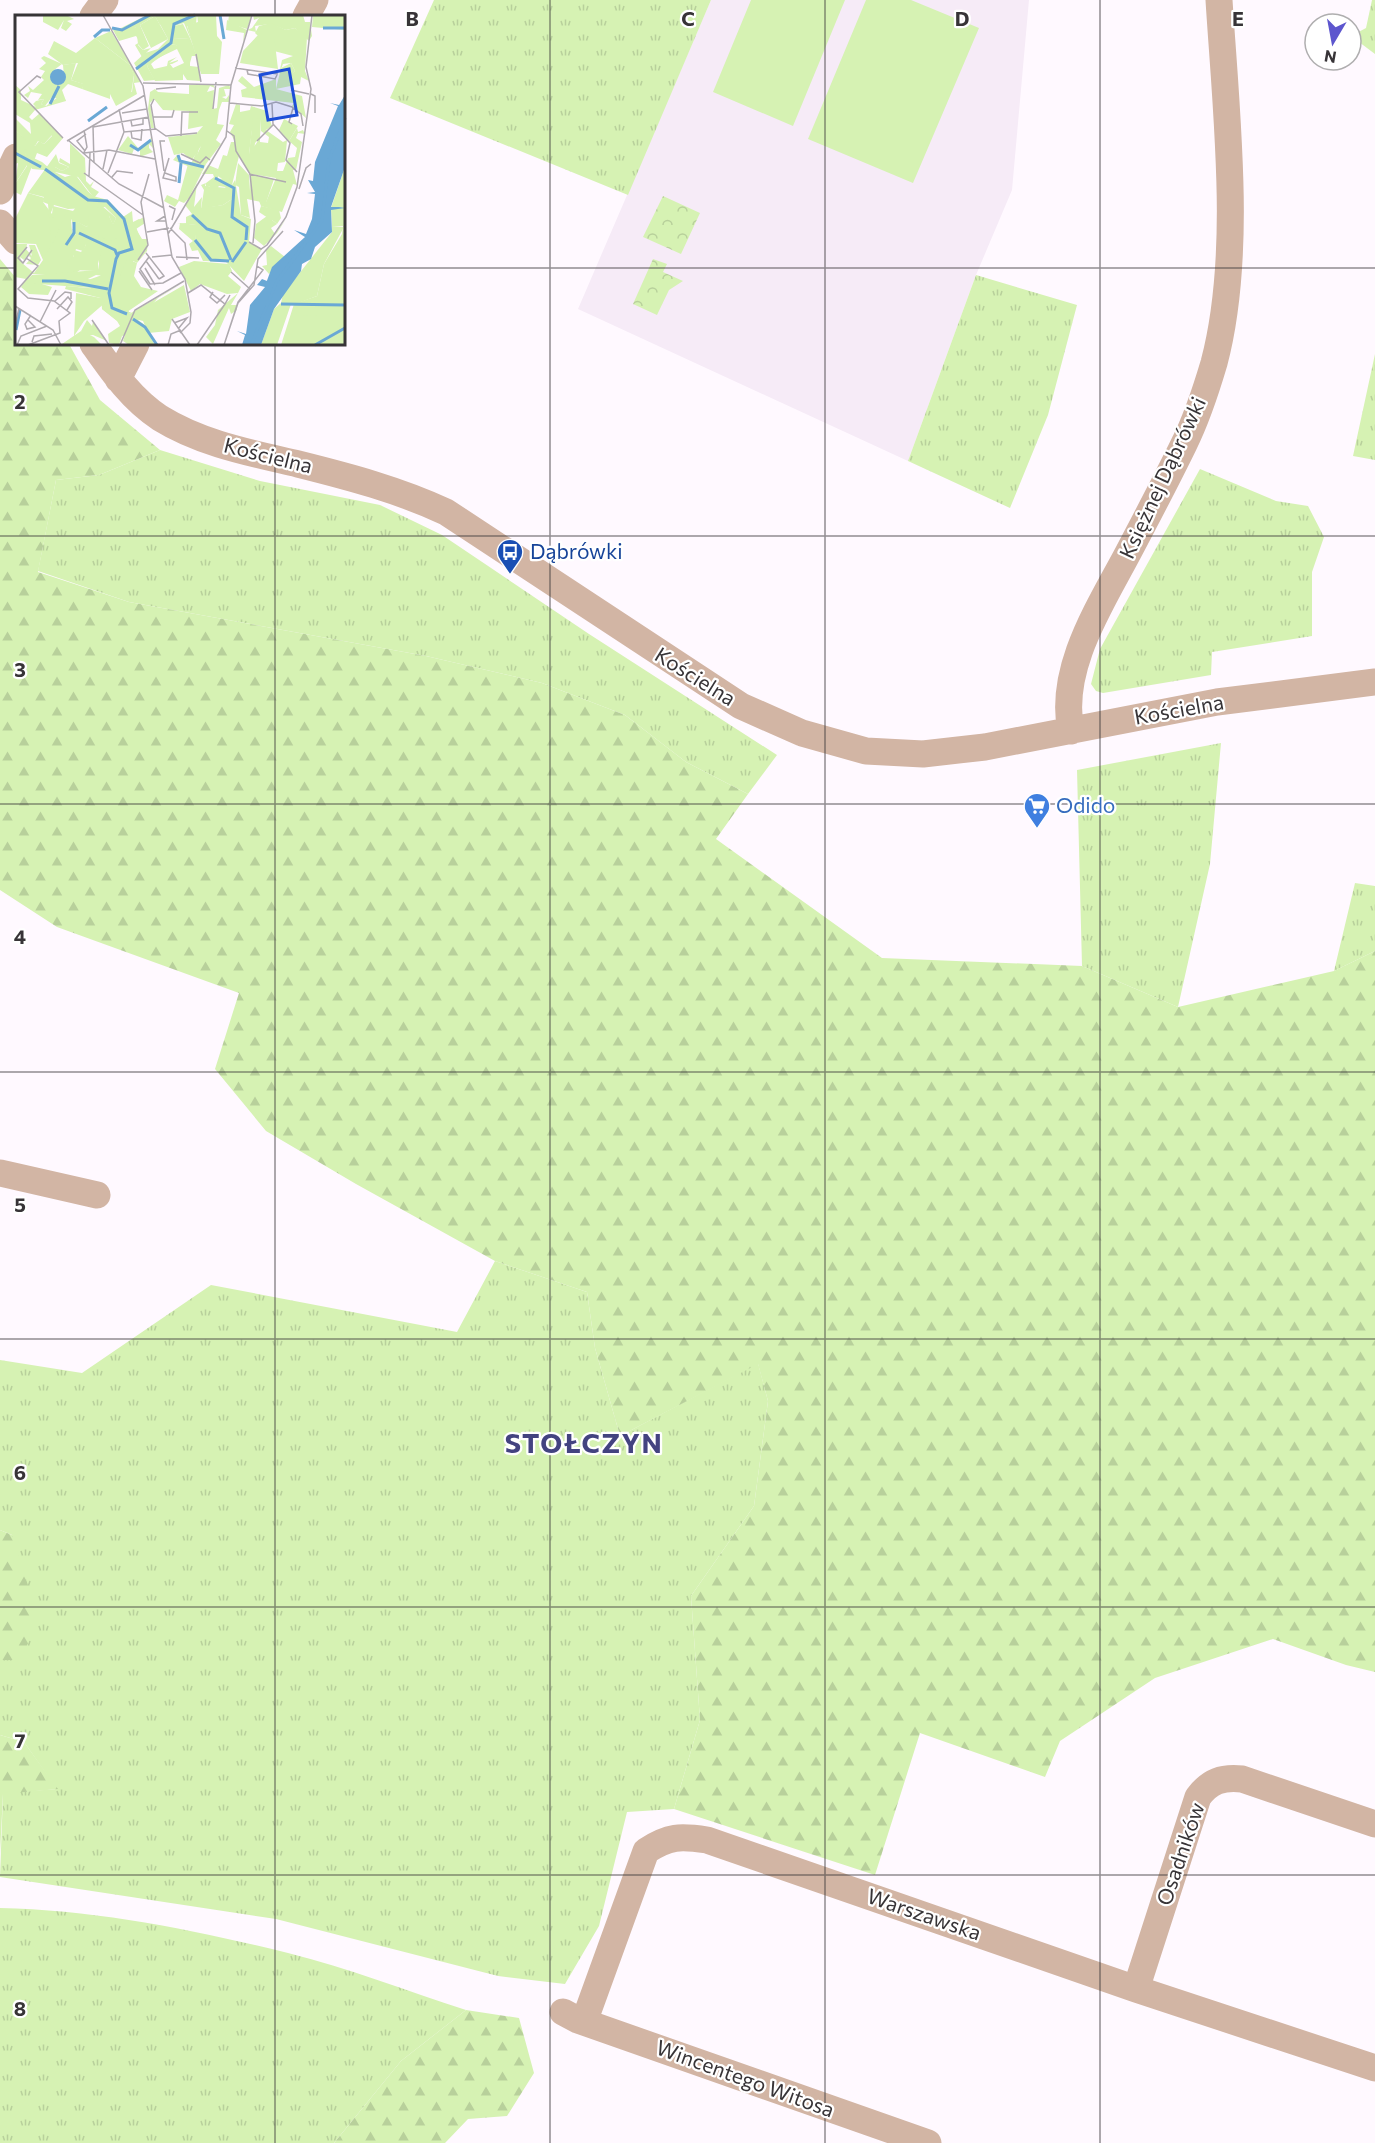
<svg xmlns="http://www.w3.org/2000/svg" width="1375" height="2143" font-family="Commissioner,sans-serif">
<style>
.built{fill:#f6ebf7}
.grass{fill:url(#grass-tufts)}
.forest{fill:url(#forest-firs)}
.park{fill:url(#park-crowns)}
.garden{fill:#d6f2b3}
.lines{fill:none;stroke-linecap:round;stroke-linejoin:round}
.minor{stroke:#d2b5a4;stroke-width:27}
.grid{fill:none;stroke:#373437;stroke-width:1.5;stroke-opacity:0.55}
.labels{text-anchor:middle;stroke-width:4.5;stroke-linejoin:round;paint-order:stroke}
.street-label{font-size:21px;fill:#373437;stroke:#fff}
.transit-label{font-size:21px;fill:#164399;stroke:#fff;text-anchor:start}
.shop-label{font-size:21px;fill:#366cbe;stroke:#fff;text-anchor:start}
.district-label{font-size:27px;font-weight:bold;letter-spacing:1.5px;fill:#434380;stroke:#fff}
.inset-river{fill:none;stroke:#6aa8d5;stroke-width:3}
.inset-road{fill:none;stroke:#afaaaf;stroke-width:1.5}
.view{fill:#1d4ed8;fill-opacity:0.15;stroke:#1d4ed8;stroke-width:3}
.inset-edge{fill:none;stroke:#373437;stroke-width:3}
.grid-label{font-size:20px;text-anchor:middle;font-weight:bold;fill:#373437;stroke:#fff;stroke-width:4.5;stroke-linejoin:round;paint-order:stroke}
</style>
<defs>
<pattern id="grass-tufts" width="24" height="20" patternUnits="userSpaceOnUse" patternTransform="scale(1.5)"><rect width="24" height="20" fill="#d6f2b3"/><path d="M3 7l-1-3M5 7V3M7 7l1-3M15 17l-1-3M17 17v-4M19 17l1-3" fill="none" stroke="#b8d09b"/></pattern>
<pattern id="forest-firs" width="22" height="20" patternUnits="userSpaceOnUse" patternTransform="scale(1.5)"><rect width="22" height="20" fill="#d6f2b3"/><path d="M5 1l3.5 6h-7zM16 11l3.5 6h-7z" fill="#b8d09b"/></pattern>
<pattern id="park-crowns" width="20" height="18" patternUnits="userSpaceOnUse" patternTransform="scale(1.5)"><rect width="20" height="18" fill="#d6f2b3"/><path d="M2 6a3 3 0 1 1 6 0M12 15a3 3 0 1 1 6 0" fill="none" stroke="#b8d09b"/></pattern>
</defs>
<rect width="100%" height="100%" fill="#fff9ff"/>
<path class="built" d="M 711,0 L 1029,0 L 1012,190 L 976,275 L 908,461 L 578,309 Z"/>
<path class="grass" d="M 434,0 L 711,0 L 628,195 L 390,98 Z
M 1372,0 L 1375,0 L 1375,54 L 1351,36 L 1366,28 Z
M 976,275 L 1077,305 L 1048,415 L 1010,508 L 908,461 Z
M 1375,354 L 1375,460 L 1353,456 Z
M 160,450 L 260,481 L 380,505 L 442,535 L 589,634 L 777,755 L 748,794 L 686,762 L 625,715 L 542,683 L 426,656 L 129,602 L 38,571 L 56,480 L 99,475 Z
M 1200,469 L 1276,501 L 1308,506 L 1324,537 L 1312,572 L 1312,636 L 1212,652 L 1211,675 L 1103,693 L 1096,691 L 1091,684 L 1100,649 Z
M 1221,743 L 1210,864 L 1178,1007 L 1082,966 L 1077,770 Z
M 1355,883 L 1375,886 L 1375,951 L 1334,971 Z
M 495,1261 L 587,1292 L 595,1348 L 620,1436 L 758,1363 L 768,1401 L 754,1506 L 691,1596 L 700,1720 L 674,1809 L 627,1812 L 599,1926 L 565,1984 L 498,1976 L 276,1919 L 0,1877 L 3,1793 L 57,1789 L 24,1742 L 0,1735 L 0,1660 L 20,1660 L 12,1535 L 0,1530 L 0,1360 L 82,1373 L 211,1285 L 457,1332 Z
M 0,1908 C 97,1910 194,1930 288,1953 C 348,1968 407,1991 466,2010 L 401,2061 L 334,2143 L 0,2143 Z"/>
<path class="forest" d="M 0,259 L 16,278 L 16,344 L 69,344 L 100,400 L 160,450 L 99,475 L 56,480 L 38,572 L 129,602 L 426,656 L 542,683 L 625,715 L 686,762 L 748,794 L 716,839 L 882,958 L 1082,966 L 1178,1007 L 1334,971 L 1375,951 L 1375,1672 L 1346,1665 L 1273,1639 L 1155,1678 L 1060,1741 L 1045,1777 L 920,1733 L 875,1875 L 674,1809 L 700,1720 L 691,1596 L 754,1506 L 768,1401 L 758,1364 L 620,1436 L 595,1348 L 587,1292 L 495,1261 L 356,1184 L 266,1131 L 215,1069 L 239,993 L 57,927 L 0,890 Z
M 0,1530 L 12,1535 L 39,1620 L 20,1660 L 0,1660 Z
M 0,1735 L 24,1742 L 58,1789 L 3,1794 L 0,1854 Z
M 466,2010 L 519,2018 L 534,2073 L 507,2116 L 468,2119 L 445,2143 L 334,2143 L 401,2061 Z"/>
<path class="park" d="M 663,196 L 700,213 L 681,254 L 643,237 Z
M 653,259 L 667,264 L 663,272 L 683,281 L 669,290 L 657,315 L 633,304 Z"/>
<path class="garden" d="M 751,0 L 845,0 L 793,126 L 713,92 Z
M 866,0 L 911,0 L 979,28 L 913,183 L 808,139 Z"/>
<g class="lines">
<path class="minor" d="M 93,16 L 105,0
M 306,16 L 315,0
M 0,191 L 16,157
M 0,223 L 16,241
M 93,344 C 112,371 131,399 160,418 C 202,444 251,453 298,464 C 350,477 399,490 446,512 L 741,706 L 802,733 L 866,751 L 923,754 L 985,747 L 1217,702 L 1375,682
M 118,379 L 136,344
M 1071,731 C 1058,669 1100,606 1128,553 C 1147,517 1166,481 1184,444 C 1197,418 1206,390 1214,363 C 1243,254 1226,112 1219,0
M 0,1173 L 97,1195
M 1136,1989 L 1198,1797 C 1210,1781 1222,1777 1242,1779 L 1375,1824
M 563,2012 L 578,2020 L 928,2143
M 584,2022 L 646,1851 C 669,1836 680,1836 707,1840 L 1136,1989 L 1375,2068"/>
</g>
<path class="grid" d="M 275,0 L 275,16M 550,0 L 550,2143M 825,0 L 825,2143M 1100,0 L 1100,2143M 0,268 L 16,268M 344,268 L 1375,268M 275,344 L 275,2143M 0,536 L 1375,536M 0,804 L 1375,804M 0,1072 L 1375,1072M 0,1339 L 1375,1339M 0,1607 L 1375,1607M 0,1875 L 1375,1875"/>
<defs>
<g id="bus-pin" transform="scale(1.35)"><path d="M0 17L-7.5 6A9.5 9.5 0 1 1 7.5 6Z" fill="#1a4fb4" stroke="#fff"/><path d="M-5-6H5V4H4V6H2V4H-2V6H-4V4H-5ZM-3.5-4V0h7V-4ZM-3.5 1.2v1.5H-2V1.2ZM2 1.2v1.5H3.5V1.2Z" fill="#fff"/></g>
<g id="supermarket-pin" transform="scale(1.35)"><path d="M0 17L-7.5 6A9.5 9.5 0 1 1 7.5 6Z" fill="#3f7fe0" stroke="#fff"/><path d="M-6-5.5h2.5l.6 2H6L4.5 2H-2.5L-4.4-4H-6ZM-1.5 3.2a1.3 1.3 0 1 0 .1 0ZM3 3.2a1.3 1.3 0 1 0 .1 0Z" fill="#fff"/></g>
</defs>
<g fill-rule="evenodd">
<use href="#bus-pin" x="510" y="552"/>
<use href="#supermarket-pin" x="1037" y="806"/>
</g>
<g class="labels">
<g class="street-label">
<text transform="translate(268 456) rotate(14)" y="7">Kościelna</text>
<text transform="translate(1163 478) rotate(-65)" y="7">Księżnej Dąbrówki</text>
<text transform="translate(695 677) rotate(32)" y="7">Kościelna</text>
<text transform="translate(1179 710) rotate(-10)" y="7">Kościelna</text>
<text transform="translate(1181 1854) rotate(-71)" y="7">Osadników</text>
<text transform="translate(924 1915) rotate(19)" y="7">Warszawska</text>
<text transform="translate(745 2079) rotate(20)" y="7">Wincentego Witosa</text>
</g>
<g class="transit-label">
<text x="530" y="559">Dąbrówki</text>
</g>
<g class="shop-label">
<text x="1056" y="813">Odido</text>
</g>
<g class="district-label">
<text x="584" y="1453">STOŁCZYN</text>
</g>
</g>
<g transform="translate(15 15)">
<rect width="330" height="330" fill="#fff9ff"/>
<path d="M 28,0 L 51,0 L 59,4 L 52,6 L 57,9 L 51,16 L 46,13 L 49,5 L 43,15 L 28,7 ZM 238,0 L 288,0 L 290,7 L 295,7 L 297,21 L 294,26 L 280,13 L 271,15 L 255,9 L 240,11 L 241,17 L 232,15 L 228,27 L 229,18 L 211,15 L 212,5 L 232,15 L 237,13 L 244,3 L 239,5 ZM 298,0 L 330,0 L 330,15 L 297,12 ZM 122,12 L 125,27 L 123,30 L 128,35 L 136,33 L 127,42 L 120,30 L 125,27 L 121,21 L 104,26 L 98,15 ZM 96,16 L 126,67 L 119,68 L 122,79 L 101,91 L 95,79 L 117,77 L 119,61 L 115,50 L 80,23 ZM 152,29 L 161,30 L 174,40 L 179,33 L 181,41 L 175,41 L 175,51 L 184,52 L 185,66 L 172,65 L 168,59 L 168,65 L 140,66 L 132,51 ZM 162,34 L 169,48 L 158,53 L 155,49 L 157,49 L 163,46 L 163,45 L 154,48 L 162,42 L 153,46 L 152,51 L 139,54 L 136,49 L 141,44 ZM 29,41 L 47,49 L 39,55 L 49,62 L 48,50 L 61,48 L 56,65 L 69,69 L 67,74 L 53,69 L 47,75 L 51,86 L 37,82 L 30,91 L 26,89 L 29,84 L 23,85 L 27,79 L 16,77 L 13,83 L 9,80 L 15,76 L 13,71 L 18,75 L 29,65 L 26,62 L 30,56 L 24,54 L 31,48 L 26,43 ZM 276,48 L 280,56 L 275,62 L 285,69 L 261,74 L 266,53 ZM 198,69 L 200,73 L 195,71 L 192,77 L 199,75 L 198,94 L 202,93 L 204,73 L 214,70 L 216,74 L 209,74 L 211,81 L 207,82 L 211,84 L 214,80 L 214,87 L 207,87 L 204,95 L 202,109 L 209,110 L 201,125 L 206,129 L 191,149 L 181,142 L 186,131 L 177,145 L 168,138 L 159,140 L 153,122 L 181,119 L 188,111 L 173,114 L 174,96 L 148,95 L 139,84 L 135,88 L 139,113 L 136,113 L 133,94 L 135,77 L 140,74 L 143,77 L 174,79 L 174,70 ZM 221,89 L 225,90 L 225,97 L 235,95 L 236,91 L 252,96 L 257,111 L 251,115 L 268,127 L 272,125 L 270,147 L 263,148 L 262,156 L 268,156 L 273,143 L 280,142 L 282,133 L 274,126 L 282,113 L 283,117 L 288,115 L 290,119 L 283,118 L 281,123 L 287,127 L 281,155 L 278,155 L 282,170 L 278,169 L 267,197 L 246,191 L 244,186 L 251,187 L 261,163 L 235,159 L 224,141 L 217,170 L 201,160 L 208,140 L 212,141 L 216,127 L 220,127 L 215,117 L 219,110 L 214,109 ZM 246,104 L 246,116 L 254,122 L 253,128 L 245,127 L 245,123 L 234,139 L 237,115 ZM 29,103 L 48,123 L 32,142 L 22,138 L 6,180 L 0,177 L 0,169 L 12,151 L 10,137 L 0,135 L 0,115 L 20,131 L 24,126 L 29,129 L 37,121 L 28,109 ZM 113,121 L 124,134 L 134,128 L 136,122 L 138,133 L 134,129 L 134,133 L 138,137 L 125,142 L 125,135 L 119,134 L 117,139 L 103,135 ZM 55,128 L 70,143 L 71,166 L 75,170 L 79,166 L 76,172 L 84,177 L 79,183 L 63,162 L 40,157 L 40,152 L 47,156 L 54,152 L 44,147 L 45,143 L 55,149 ZM 191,168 L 190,171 L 213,173 L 217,184 L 208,190 L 186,194 L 189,175 L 186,170 ZM 13,178 L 30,183 L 28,187 L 37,199 L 38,191 L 58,196 L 62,191 L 86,190 L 101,203 L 98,210 L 94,201 L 77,202 L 72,212 L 56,204 L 57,216 L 71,230 L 68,236 L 61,234 L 56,249 L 56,255 L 65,255 L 58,260 L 17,259 L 13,265 L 37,272 L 33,280 L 14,279 L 6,272 L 11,264 L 0,262 L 0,229 L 12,229 L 11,234 L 17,241 L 14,230 L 20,230 L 26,245 L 23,250 L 11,249 L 16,243 L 13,240 L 9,245 L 5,242 L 7,248 L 19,258 L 28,245 L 21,229 L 0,228 L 0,204 ZM 252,201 L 262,209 L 256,213 L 260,219 L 271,204 L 262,218 L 249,231 L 239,223 L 241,209 ZM 317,211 L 329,212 L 309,249 L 302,281 L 278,290 L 266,288 L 268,279 L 317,217 ZM 168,268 L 143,283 L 123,305 L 130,310 L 133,319 L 129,315 L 107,321 L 104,330 L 94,328 L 93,319 L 105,311 L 102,306 ZM 223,278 L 216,290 L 222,290 L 222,295 L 216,299 L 214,293 L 198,329 L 191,322 L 200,310 L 203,295 ZM 72,305 L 77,311 L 78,307 L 92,326 L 78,320 L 70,321 L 66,316 Z" fill="#d6f2b3" fill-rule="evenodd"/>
<path d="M 132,0 L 151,0 L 145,10 L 140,1 L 125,10 L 134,31 L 128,35 L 123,29 L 121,12 L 111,18 L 96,13 L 106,13 ZM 256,8 L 271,15 L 280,13 L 292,22 L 290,56 L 294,66 L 286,62 L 285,69 L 276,68 L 274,62 L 280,56 L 276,48 L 268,49 L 264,59 L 267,45 L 278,41 L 259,36 L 240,18 L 244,11 ZM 175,23 L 179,33 L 175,48 L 171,48 L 161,30 L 152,29 L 153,37 L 132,51 L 140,65 L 129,66 L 119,48 L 130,38 L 143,34 L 153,24 ZM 227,61 L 239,72 L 261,64 L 261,74 L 287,81 L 291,103 L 277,91 L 279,88 L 227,82 L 226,75 L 232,73 L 223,66 ZM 0,70 L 6,75 L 6,85 L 21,92 L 18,89 L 21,86 L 29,84 L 26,89 L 31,91 L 47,79 L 51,86 L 20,95 L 14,102 L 17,105 L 25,98 L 35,114 L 37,120 L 29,129 L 23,126 L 20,131 L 15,129 L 0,115 L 0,103 L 16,119 L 15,108 L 0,99 ZM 185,128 L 182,142 L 188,143 L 191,149 L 187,157 L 158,145 L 163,139 L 165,146 L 177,147 ZM 5,132 L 12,135 L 10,141 L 13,143 L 16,138 L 21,136 L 0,169 L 3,148 L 0,149 L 0,135 L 9,135 ZM 41,139 L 44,148 L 54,152 L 47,156 L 40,152 L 40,157 L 50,162 L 60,159 L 80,186 L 88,185 L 108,202 L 117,196 L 118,207 L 124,204 L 130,208 L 121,214 L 127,224 L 133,224 L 132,236 L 122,248 L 118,246 L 112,297 L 116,297 L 109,306 L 102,306 L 87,294 L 86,283 L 50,274 L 51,271 L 84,274 L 85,268 L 73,265 L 87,260 L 83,245 L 83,256 L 56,255 L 51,247 L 59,241 L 59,235 L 66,237 L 71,230 L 63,228 L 56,203 L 72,212 L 74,201 L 94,201 L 98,209 L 101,203 L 90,192 L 53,194 L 39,226 L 27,244 L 36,228 L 33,189 L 28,187 L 29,182 L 13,178 ZM 39,190 L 53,194 L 41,220 L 41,205 L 35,200 ZM 193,150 L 203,154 L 203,164 L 214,163 L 217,170 L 220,165 L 226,200 L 236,204 L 234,227 L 247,234 L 229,266 L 211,247 L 188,246 L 180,229 L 181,210 L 162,208 L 171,208 L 171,202 L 177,199 L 170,190 L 182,168 L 179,192 L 187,182 L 186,193 L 208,190 L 217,184 L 210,172 L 204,171 L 199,177 L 194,171 L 191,176 L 191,168 L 199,162 L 198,159 L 187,159 ZM 330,152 L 330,330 L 266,330 L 279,289 L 302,281 L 309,249 L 327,219 L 328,211 L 317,211 L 316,193 ZM 246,191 L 264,195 L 266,203 L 262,209 L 257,205 L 246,210 L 247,205 L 253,203 L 244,197 ZM 256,231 L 270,242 L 254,259 L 247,251 L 252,250 L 251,235 ZM 266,288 L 276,289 L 262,330 L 246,330 L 259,294 Z" fill="#d6f2b3" fill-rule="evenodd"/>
<path d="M 288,288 L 306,289 L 309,294 L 302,301 L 282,300 L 279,295 Z" fill="#d6f2b3"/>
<path d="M 140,0 L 182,0 L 181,8 L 172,11 L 179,32 L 169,8 L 159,11 L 158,24 L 153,24 ZM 8,138 L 27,147 L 47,164 L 61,165 L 78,181 L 93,185 L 116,209 L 129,202 L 130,208 L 121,212 L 130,236 L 119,237 L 123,244 L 112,245 L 108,262 L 96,278 L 99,289 L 114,296 L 109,311 L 87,294 L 91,287 L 87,283 L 71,279 L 78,271 L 89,270 L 80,266 L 89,257 L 91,239 L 57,215 L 61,211 L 95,226 L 102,223 L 106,226 L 109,216 L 106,203 L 89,187 L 55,184 L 45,173 L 29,169 L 29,155 L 17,154 Z" fill="#d6f2b3"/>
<path d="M 182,0 L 201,0 L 202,21 L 207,27 L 204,59 L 186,59 L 172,10 L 183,7 ZM 214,0 L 237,0 L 232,14 L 213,8 ZM 140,1 L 153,24 L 136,33 L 125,10 ZM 168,9 L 175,23 L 158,24 L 159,11 ZM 243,20 L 259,20 L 263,54 L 225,48 L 228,36 ZM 80,23 L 115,50 L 119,60 L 116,79 L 95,79 L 95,84 L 67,74 L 68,69 L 56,65 L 63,48 L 48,50 L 33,39 L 39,26 L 61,38 ZM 238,103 L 246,104 L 245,123 L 240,128 L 239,138 L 234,139 ZM 269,104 L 283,111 L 274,126 L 264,115 ZM 223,148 L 234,160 L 235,176 L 236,160 L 259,164 L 251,188 L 232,184 L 235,203 L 226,200 L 224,172 L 220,170 ZM 173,149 L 187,157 L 174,183 L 169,188 L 164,186 L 160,192 L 149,186 L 152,180 L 163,185 ZM 165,208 L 182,210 L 180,229 L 184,235 L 177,236 L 174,229 L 178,226 L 164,214 ZM 86,236 L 91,239 L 91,261 L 81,260 L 73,264 L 90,267 L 90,274 L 10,268 L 17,260 L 83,255 ZM 112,244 L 122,248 L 119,261 L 126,272 L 143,276 L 112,297 L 95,285 ZM 179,246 L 214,249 L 217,256 L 213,261 L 226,272 L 223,278 L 212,279 L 185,269 L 176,276 L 164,252 ZM 169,270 L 175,297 L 157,304 L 154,316 L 133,318 L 128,306 L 120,304 L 124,296 ZM 61,278 L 86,283 L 91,287 L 69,306 L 59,321 ZM 116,303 L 128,310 L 140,330 L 114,330 L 108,326 ZM 66,316 L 79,322 L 87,330 L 47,329 Z" fill="#d6f2b3"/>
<path d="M35 62a8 8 0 1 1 16 0a8 8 0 1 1-16 0ZM 330,80 L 330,152 L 316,192 L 324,192 L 330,193 L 316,195 L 317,217 L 300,232 L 296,244 L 287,249 L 286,256 L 259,294 L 246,330 L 227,330 L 230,320 L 222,316 L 231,319 L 235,290 L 250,272 L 242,270 L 247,264 L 252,266 L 250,271 L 257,252 L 290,222 L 279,215 L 291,219 L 297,204 L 300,179 L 292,178 L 300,177 L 293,165 L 298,166 L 300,147 L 323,91 L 315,88 L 324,90 Z" fill="#6aa8d5"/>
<path class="inset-river" d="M 205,0 L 209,24M 97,13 L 107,15 L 135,0M 308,13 L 330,13M 79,22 L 87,15 L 95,15M 121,54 L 156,28 L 159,9 L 180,0M 35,89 L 44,71M 73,106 L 92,92M 115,130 L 123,135 L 136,125M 0,138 L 26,152M 163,140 L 165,146 L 189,152M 30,154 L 73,185 L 92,186 L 109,204 L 117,234 L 104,238 L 101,244 L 94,278 L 97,293 L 112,299M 200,163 L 219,173 L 217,202 L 232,212 L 231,225M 164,168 L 166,148M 177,200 L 192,214 L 205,218 L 216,245M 64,218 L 100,235 L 102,240M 180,225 L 196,245 L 214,246M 51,230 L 59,218 L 59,207M 217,247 L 231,227M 27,266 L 50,266 L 93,274M 266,289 L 330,290M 118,304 L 130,312 L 142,330M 1,315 L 5,295M 236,330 L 262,266 L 307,206 L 314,145 L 330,103M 300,330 L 330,313"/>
<path class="inset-road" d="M 88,0 L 128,71 L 157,242 L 170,264 L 176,297 L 175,308 L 165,318M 181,39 L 186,67M 220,53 L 263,59M 232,55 L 233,59 L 260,64 L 262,60M 26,63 L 22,61 L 4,77 L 48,123M 128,68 L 216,70M 141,74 L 161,72M 276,75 L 294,79M 296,79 L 300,81 L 300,98M 139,84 L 136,90 L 140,114M 215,88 L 247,91 L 261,87 L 277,92 L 286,99 L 288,111M 257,89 L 258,109 L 275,128 L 271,145 L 282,157M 104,94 L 109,117 L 141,114 L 151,121 L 182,118M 198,94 L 201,67M 107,98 L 132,94M 138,102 L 157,102 L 159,95M 116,106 L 117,111 L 128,109 L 128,104M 277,109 L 274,107 L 278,93M 78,111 L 79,148M 78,112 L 134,102M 116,116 L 117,123 L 126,125 L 127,114M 212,116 L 219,121 L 221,136 L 235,159 L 240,206 L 238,228M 166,121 L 167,97 L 183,97M 53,125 L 104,169 L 149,193M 52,126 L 130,80M 242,126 L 258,110M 70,136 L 62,126 L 71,119M 69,138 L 94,135 L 140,144M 68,139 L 72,132 L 69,115M 166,139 L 185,148 L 191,142 L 195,145M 88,154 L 92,135M 149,156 L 145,126 L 150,126M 69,158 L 128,200M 93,158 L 109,117M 150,158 L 161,162 L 161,166 L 148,163 L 154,143M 234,159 L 271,167M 74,161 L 75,138M 97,162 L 102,156 L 118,158M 284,174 L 291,153 L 296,149M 154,191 L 160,194 L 157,205M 150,201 L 142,206 L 151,206M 155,213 L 170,228 L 172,245M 132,217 L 154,213M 153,219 L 211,122 L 216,70 L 237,0M 234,227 L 246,234 L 252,230 L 271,202 L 282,172 L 296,74 L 291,52 L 297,0M 12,232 L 3,243 L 8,248 L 17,235M 131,238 L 149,261 L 144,264M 134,242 L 125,254 L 135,269 L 148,268 L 166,258M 137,242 L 157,240M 161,242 L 184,243M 11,243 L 23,251 L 3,274 L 13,283 L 39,286 L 55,298 L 44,306 L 45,318 L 13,330M 123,245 L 133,230 L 126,187 L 134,159M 131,246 L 144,264M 130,253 L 140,270M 124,256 L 137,275M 216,257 L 235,274M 198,277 L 195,282 L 202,288 L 210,280M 173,278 L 186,270 L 210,289 L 215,280M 40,286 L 50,277 L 56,278 L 56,284M 0,291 L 38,315 L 46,330M 42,294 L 53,282 L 57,287 L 52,295M 157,304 L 175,330M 13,305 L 20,312 L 12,314 L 10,309 L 16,300M 77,305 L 94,330M 25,307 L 41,275M 159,308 L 172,303 L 163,314M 0,311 L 4,293M 17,327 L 19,321 L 37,319M 2,330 L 6,321 L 32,311M 105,330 L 120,295 L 169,266M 153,330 L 156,319 L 166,315M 182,330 L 210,289M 209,330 L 223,288 L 239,270 L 243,244 L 268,216M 209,330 L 223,287 L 248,255 L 242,251"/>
<path class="view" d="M 274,54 L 282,100 L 253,105 L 245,60 Z"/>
<rect width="330" height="330" class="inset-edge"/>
</g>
<g class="grid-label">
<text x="412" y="26">B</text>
<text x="688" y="26">C</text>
<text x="962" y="26">D</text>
<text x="1238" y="26">E</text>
<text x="20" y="409">2</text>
<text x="20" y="677">3</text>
<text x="20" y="944">4</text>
<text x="20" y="1212">5</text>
<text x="20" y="1480">6</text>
<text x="20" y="1748">7</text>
<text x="20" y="2016">8</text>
</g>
<g transform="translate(1333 42) rotate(190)"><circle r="28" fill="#ffffff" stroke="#afaeaf" stroke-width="1.5"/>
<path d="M0-4.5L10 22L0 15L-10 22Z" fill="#5d56ce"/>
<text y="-9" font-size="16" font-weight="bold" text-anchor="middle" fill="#373437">N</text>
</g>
</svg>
